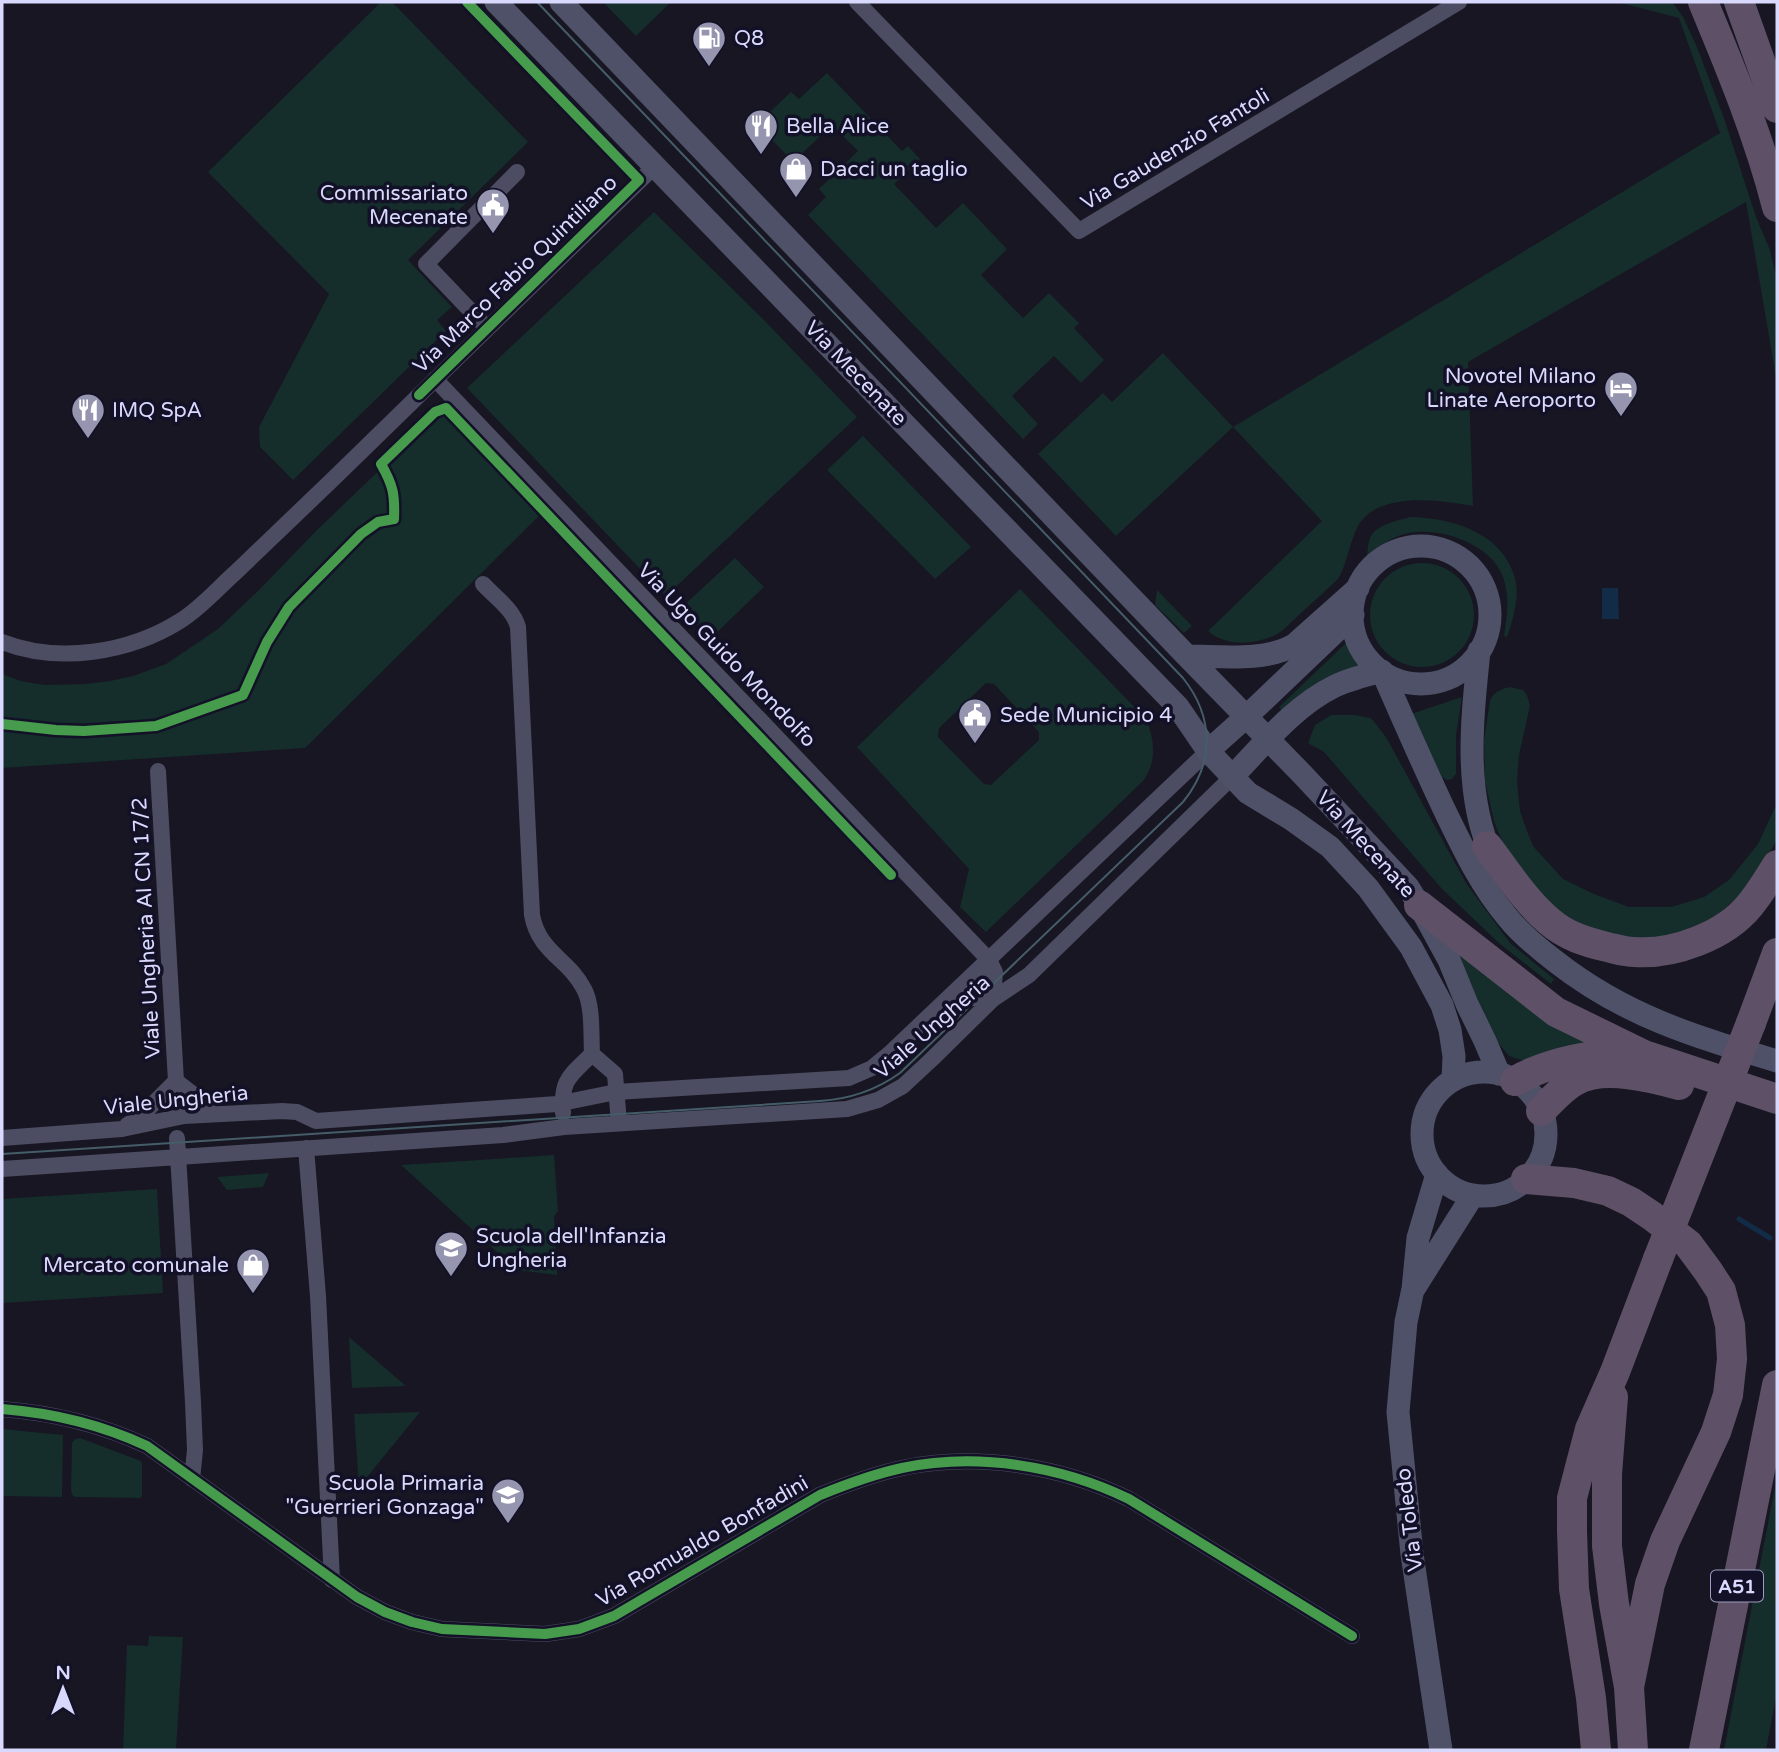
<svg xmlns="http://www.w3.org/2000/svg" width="1779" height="1752" font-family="'Varela Round',sans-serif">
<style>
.green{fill:#152d2b;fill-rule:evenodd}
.water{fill:#122b46}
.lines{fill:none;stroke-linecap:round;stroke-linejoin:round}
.stream{stroke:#122b46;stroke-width:5}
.street{stroke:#4c4d62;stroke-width:16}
.secondary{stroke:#4f5168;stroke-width:23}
.highway{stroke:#5e5066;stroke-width:30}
.tram{stroke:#455c69;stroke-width:2}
.highway-bridge{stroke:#5e5066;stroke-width:30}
.cycleway-casing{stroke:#131127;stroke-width:15}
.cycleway{stroke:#469c4c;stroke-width:10}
.labels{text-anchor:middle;stroke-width:7;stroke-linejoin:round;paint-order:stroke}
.shield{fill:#131127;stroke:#9e9dbd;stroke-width:2}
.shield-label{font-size:19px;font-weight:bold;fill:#d9d9fd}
.poi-label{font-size:21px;fill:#d9d9fd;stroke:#131127;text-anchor:start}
.street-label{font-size:21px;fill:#d9d9fd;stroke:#131127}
</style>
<rect width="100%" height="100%" fill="#171622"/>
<path class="green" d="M 381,2 L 391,2 L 397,7 L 528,142 L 408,260 L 452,307 L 437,320 L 446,331 L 293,480 L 260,447 L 259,427 L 329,294 L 208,172 Z
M 603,2 L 671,2 L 636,36 Z
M 1617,2 L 1672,2 L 1683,17 L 1697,47 L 1725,121 L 1756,217 L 1770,250 L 1777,280 L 1777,383 L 1746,202 L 1468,362 L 1473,506 C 1440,500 1376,490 1357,528 C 1350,542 1346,567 1338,579 C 1333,584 1327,589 1322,594 C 1308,606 1295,619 1282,631 C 1262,645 1226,648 1208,631 L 1322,521 L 1233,427 L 1116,536 L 1038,454 L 1103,393 L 1112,402 L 1163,353 L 1233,427 L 1720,133 L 1679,18 Z
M 827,73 L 902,151 L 908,146 L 920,159 L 894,184 L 936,228 L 963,203 L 1007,249 L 981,275 L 1023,318 L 1049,293 L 1079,323 L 1074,328 L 1104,360 L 1081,383 L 1054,356 L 1012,396 L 1038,424 L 1023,439 L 808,215 L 826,197 L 819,189 L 858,151 L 832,125 L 793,162 L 757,124 L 791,92 L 799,99 Z
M 654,212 L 763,319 L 857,417 L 666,596 L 467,388 Z
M 441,411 L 530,504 L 541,514 L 305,748 L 2,768 L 2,674 L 21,681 L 44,685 L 85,684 L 110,681 L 133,676 L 166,664 L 218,629 L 259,590 L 316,531 Z
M 863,436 L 971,547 L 935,579 L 827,470 Z
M 1410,517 C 1452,518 1502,532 1515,578 C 1520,598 1513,619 1507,637 L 1504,636 C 1507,617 1510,597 1503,577 C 1490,542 1434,524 1401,535 C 1388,539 1379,548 1369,556 L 1367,555 C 1368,550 1368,542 1370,538 C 1376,524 1397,521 1410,517 Z
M 735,558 L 764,587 L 711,638 L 681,608 Z
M1370 615a52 52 0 1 1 104 0a52 52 0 1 1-104 0Z
M 1020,589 L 1146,719 C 1155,740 1157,762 1143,781 L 986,932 L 960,907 L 969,869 L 857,747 ZM 986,683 L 994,684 L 1039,732 L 1039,740 L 991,785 L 984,784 L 938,737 L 939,728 Z
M 1157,590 L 1192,626 L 1184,633 L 1155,605 Z
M 1345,644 L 1352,647 L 1362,669 L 1283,711 L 1279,707 Z
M 1510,687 L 1523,690 L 1527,695 L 1530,706 L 1519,755 L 1517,782 L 1520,811 L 1527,831 L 1533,846 L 1563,879 L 1594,894 L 1629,907 L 1671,907 L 1704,897 L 1729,880 L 1758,844 L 1777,803 L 1777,839 L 1757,876 L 1743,893 L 1718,914 L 1696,927 L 1675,935 L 1648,938 L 1606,938 L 1570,924 L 1537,898 L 1508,856 L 1494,821 L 1485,781 L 1484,740 L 1490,701 C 1493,692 1501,689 1510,687 Z
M 1462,697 L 1456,735 L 1456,774 L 1452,779 L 1447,780 L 1442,777 L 1411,714 Z
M 1331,715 L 1354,715 L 1371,718 L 1386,737 L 1466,883 L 1510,943 L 1554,979 L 1551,984 L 1500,944 L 1442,889 L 1324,752 L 1308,743 L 1315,725 Z
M 1447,931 L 1594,1046 L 1531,1063 L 1509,1056 L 1495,1039 Z
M 554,1155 L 558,1211 L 554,1216 L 557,1275 L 517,1270 L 401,1165 Z
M 269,1173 L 263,1187 L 227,1190 L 217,1177 Z
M 157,1189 L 163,1293 L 2,1303 L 2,1199 Z
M 349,1337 L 406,1386 L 352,1388 Z
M 420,1412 L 359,1487 L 354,1414 Z
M 2,1429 L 63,1435 L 62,1497 L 2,1496 Z
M 80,1438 L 141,1461 L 142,1464 L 142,1495 L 141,1498 L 76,1497 L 73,1496 L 71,1491 L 72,1443 L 75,1439 Z
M 1777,1477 L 1777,1692 L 1766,1750 L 1724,1750 Z
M 149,1636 L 183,1637 L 176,1750 L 123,1750 L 127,1645 L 148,1646 Z"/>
<path class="water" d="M 1602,588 L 1618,588 L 1619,619 L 1602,619 Z"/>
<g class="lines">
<path class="stream" d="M 1739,1219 L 1770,1238"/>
<path class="street" d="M 857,2 L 1079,231 L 1459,2
M 487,328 L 426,264 L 517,172
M 435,379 L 989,960 L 995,972 L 993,999
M 483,584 C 495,597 513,609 518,627 L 532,915 C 539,953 569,959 584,989 C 593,1005 591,1035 592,1054 L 615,1074 L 619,1123
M 2,642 C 58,664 129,653 180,621 C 201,608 218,588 236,572 C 268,541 300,511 332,480 C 440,375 547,270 656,165
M 158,771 L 176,1081
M 985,968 L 972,998 L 993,999
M 176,1081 L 219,1114
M 563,1113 C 561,1079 569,1077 592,1054
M 127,1125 L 140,1117 L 176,1081
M 2,1138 L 122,1129 L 184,1116 L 282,1111 L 297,1112 L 316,1121 L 557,1104 L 616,1092 L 849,1078 L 872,1068 L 889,1054 L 1208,751
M 177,1138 L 193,1402 L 195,1450 L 192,1479
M 306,1148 L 318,1296 L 332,1580
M 2,1169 L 503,1135 L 564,1127 L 847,1109 L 878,1100 L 903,1086 L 932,1059 L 993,999 L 1029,975 L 1232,777
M 2,1409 C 53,1413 100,1424 147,1446 L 357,1597 L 385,1612 L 412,1622 L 442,1629 L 545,1634 L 579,1629 L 614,1616 L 820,1495 C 847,1484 874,1474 902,1468 C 977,1452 1061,1466 1129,1499 L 1352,1636"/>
<path class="secondary" d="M 496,2 L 1178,707 L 1208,751 L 1248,793 L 1291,819 L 1330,847 L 1368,888 L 1411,947 L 1442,1005 L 1450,1030 L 1454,1056 L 1453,1080
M 561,2 L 1184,653 L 1302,774 L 1408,887 L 1419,905 L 1449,960 L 1467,1004 L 1485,1041 L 1499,1074
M1352 615a69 69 0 1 1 138 0a69 69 0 1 1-138 0Z
M 1479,651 C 1472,720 1463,794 1493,859
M 1187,656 C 1220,656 1265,662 1294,645 L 1358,588
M 1208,751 L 1246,717 L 1353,615
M 1232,777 C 1263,745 1294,706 1335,686 C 1350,679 1366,675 1382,671 C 1402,717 1422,762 1443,807 C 1462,846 1480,885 1508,918 C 1521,934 1538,948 1555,961 C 1625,1016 1693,1036 1777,1061
M1422 1134a62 62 0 1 1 124 0a62 62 0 1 1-124 0Z
M 1437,1174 L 1418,1238 L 1413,1289 L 1406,1322 L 1398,1412 L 1412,1554 L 1441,1750
M 1415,1287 L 1473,1195"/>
<path class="highway" d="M 1703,2 C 1731,69 1759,137 1777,207
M 1739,2 L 1777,108
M 1487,846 C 1507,872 1525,901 1549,921 C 1566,936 1586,942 1607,947 C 1616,949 1625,952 1634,952 C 1673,955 1725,936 1750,905 C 1760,893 1769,878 1777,865
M 1419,905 L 1556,1012 L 1644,1055 L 1777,1099
M 1751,1023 L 1777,953
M 1515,1081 C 1542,1065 1575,1058 1605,1054
M 1541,1111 C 1551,1101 1562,1088 1575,1081 C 1603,1065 1650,1077 1679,1085
M 1526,1179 L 1574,1183 L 1608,1191 L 1631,1202 L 1652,1216 L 1688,1244 L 1708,1271 L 1721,1291 L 1730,1325 L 1732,1359 L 1728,1395 L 1716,1432 L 1665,1541 L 1650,1584 L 1629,1687
M 1613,1397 L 1607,1474 L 1607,1546 L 1614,1604 L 1629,1687 L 1633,1750
M 1596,1750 L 1591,1698 L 1574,1589 L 1572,1531 L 1572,1498 L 1590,1429 L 1615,1372 L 1658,1259
M 1704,1750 L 1777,1385"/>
<path class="tram" d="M 2,1154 L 820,1101 C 850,1099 875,1091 900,1073 L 1183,802 C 1215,763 1214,717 1183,678 L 537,2"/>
<path class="highway-bridge" d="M 1658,1259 L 1751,1023"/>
<g class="cycleway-casing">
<path id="cycleway" d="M 419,395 L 639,180 L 467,2
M 2,724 L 56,730 L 84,731 L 156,726 L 243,695 L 267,642 L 289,607 L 361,534 L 378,522 L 394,519 C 395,494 393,485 381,464 L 435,412 L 446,408 L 891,875
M 2,1409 C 53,1413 100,1424 147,1446 L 357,1597 L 385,1612 L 412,1622 L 442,1629 L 545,1634 L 579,1629 L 614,1616 L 820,1495 C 847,1484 874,1474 902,1468 C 977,1452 1061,1466 1129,1499 L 1352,1636"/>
</g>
<use href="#cycleway" class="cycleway"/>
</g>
<defs>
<g id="fuel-pin" transform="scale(1.75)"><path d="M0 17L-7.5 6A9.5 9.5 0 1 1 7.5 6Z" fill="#9595b0" stroke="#131127"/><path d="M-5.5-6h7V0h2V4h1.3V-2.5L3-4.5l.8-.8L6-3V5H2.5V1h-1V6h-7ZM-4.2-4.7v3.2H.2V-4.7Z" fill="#fff"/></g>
<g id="restaurant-pin" transform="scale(1.75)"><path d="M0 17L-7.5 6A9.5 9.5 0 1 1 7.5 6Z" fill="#9595b0" stroke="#131127"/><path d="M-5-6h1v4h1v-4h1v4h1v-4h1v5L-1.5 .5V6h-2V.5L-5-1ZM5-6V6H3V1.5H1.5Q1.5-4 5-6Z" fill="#fff"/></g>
<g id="shop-pin" transform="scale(1.75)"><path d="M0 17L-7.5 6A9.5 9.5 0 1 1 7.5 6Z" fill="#9595b0" stroke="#131127"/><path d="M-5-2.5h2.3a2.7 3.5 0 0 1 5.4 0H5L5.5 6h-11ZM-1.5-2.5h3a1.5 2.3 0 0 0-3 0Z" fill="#fff"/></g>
<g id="civic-pin" transform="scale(1.75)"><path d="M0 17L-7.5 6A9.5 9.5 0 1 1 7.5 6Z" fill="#9595b0" stroke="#131127"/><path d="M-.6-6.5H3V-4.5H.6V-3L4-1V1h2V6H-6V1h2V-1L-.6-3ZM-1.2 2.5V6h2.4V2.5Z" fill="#fff"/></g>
<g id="hotel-pin" transform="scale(1.75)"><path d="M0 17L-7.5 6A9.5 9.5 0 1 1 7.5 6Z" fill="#9595b0" stroke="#131127"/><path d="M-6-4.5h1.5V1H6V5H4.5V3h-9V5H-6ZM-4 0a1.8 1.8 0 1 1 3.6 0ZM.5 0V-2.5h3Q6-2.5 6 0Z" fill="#fff"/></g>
<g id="school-pin" transform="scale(1.75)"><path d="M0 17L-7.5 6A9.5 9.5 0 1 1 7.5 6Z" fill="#9595b0" stroke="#131127"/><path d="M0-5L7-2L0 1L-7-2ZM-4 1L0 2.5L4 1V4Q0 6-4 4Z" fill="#fff"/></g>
</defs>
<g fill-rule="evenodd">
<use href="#fuel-pin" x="709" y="38"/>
<use href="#restaurant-pin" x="761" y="126"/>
<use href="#shop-pin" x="796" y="169"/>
<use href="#civic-pin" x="493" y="205"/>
<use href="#hotel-pin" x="1621" y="388"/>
<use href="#restaurant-pin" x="88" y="410"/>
<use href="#civic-pin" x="975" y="715"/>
<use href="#school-pin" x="451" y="1248"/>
<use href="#shop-pin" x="253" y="1265"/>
<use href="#school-pin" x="508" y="1495"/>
</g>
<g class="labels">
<rect class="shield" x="1711" y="1570.5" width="52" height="31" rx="5"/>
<g class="shield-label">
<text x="1737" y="1593">A51</text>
</g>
<g class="poi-label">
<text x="734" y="45">Q8</text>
<text x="786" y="133">Bella Alice</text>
<text x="820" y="176">Dacci un taglio</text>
<text x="468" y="200" text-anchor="end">Commissariato<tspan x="468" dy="24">Mecenate</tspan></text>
<text x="1596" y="383" text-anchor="end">Novotel Milano<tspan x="1596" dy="24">Linate Aeroporto</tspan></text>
<text x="112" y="417">IMQ SpA</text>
<text x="1000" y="722">Sede Municipio 4</text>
<text x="476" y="1243">Scuola dell'Infanzia<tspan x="476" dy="24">Ungheria</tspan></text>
<text x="229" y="1272" text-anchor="end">Mercato comunale</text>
<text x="484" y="1490" text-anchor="end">Scuola Primaria<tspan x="484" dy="24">"Guerrieri Gonzaga"</tspan></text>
</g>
<g class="street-label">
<text transform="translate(1175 149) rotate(-31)" y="7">Via Gaudenzio Fantoli</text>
<text transform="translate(515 274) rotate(-44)" y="7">Via Marco Fabio Quintiliano</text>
<text transform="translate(856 373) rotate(46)" y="7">Via Mecenate</text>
<text transform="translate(727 655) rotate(46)" y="7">Via Ugo Guido Mondolfo</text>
<text transform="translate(1366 844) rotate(48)" y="7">Via Mecenate</text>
<text transform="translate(146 928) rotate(-93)" y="7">Viale Ungheria Al CN 17/2</text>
<text transform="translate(932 1027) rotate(-41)" y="7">Viale Ungheria</text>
<text transform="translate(176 1100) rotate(-6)" y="7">Viale Ungheria</text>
<text transform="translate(1409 1520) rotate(-97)" y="7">Via Toledo</text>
<text transform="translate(702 1541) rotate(-30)" y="7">Via Romualdo Bonfadini</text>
</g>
</g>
<rect width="1779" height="1752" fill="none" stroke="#d9d9fd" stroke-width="7"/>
<g transform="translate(63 1689)" stroke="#131127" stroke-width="5" paint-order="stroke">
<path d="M0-5L12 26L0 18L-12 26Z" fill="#d9d9fd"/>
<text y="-10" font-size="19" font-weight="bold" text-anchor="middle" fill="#d9d9fd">N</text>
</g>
</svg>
